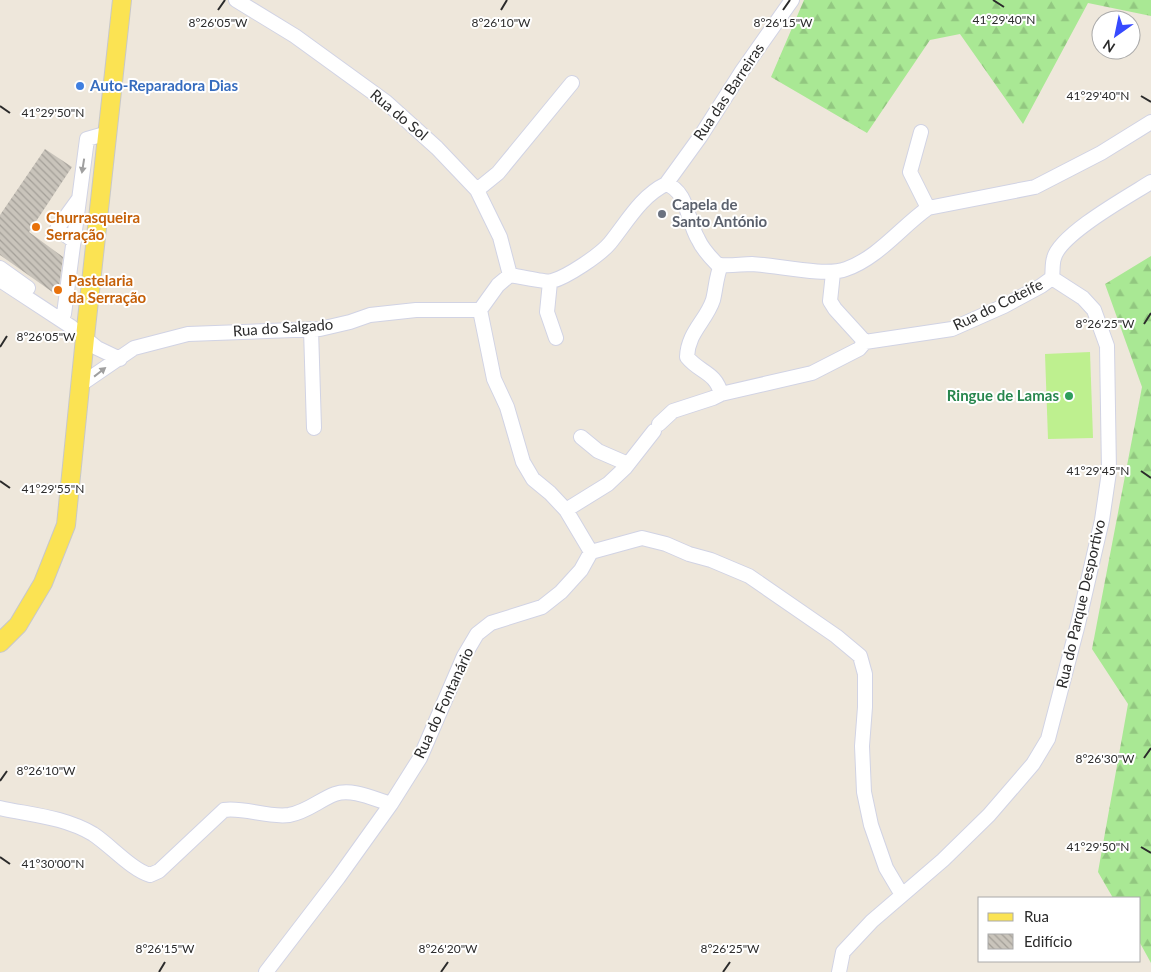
<svg xmlns="http://www.w3.org/2000/svg" width="1151" height="972" font-family="Lato,sans-serif">
<style>
.forest{fill:url(#forest-firs)}
.pitch{fill:#bef08f}
.building{fill:url(#building-back-hatch)}
.lines{fill:none;stroke-linecap:round;stroke-linejoin:round}
.minor-casing{stroke:#d1d3e4;stroke-width:16}
.major-casing{stroke:#c8c8c8;stroke-width:20}
.minor{stroke:#fff;stroke-width:14}
.major{stroke:#fbe353;stroke-width:18}
.oneway{fill:#a0a0a0}
.ticks{fill:none;stroke:#2b2b2b;stroke-width:2}
.shop-dot{fill:#3f7fe0;stroke:#fff;stroke-width:2}
.worship-dot{fill:#6b7280;stroke:#fff;stroke-width:2}
.food-dot{fill:#e8710a;stroke:#fff;stroke-width:2}
.leisure-dot{fill:#2e9e5b;stroke:#fff;stroke-width:2}
.labels{text-anchor:middle;stroke-width:4;stroke-linejoin:round;paint-order:stroke}
.shop-label{font-size:15px;font-weight:bold;fill:#366cbe;stroke:#fff;text-anchor:start}
.street-label{font-size:15px;fill:#2b2b2b;stroke:#fff}
.worship-label{font-size:15px;font-weight:bold;fill:#5b616d;stroke:#fff;text-anchor:start}
.food-label{font-size:15px;font-weight:bold;fill:#c56008;stroke:#fff;text-anchor:start}
.leisure-label{font-size:15px;font-weight:bold;fill:#27864d;stroke:#fff;text-anchor:end}
.ticks-label{font-size:12px;text-anchor:middle;fill:#2b2b2b;stroke:#fff;stroke-width:4;stroke-linejoin:round;paint-order:stroke}
</style>
<defs>
<pattern id="forest-firs" width="22" height="20" patternUnits="userSpaceOnUse" patternTransform="scale(1.25)"><rect width="22" height="20" fill="#a9e894"/><path d="M5 1l3.5 6h-7zM16 11l3.5 6h-7z" fill="#92c780"/></pattern>
<pattern id="building-back-hatch" width="6" height="6" patternUnits="userSpaceOnUse" patternTransform="scale(1.25)"><rect width="6" height="6" fill="#c9c4bb"/><path d="M-1 5l2 2M0 0l6 6M5-1l2 2" fill="none" stroke="#a39f98"/></pattern>
</defs>
<rect width="100%" height="100%" fill="#eee7db"/>
<path class="forest" d="M 804,0 L 1151,0 L 1151,16 L 1088,3 L 1023,124 L 960,34 L 930,40 L 867,133 L 771,77 Z
M 1151,256 L 1151,963 L 1140,943 L 1140,898 L 1113,898 L 1098,872 L 1128,704 L 1092,649 L 1142,387 L 1105,284 Z"/>
<path class="pitch" d="M 1090,352 L 1093,438 L 1048,439 L 1045,354 Z"/>
<path class="building" d="M 45,149 L 72,167 L 29,232 L 63,257 L 58,296 L 0,255 L 0,215 Z"/>
<g class="lines">
<g class="minor-casing">
<path id="minor" d="M 236,0 L 295,36 L 386,102 L 437,148 L 477,190 L 500,237 L 510,275
M 921,132 L 910,172 L 928,208
M 666,184 L 700,137 L 742,71 L 792,0
M 477,190 L 498,173 L 572,83
M 74,241 L 57,229 L 78,200
M 0,268 L 28,288
M 833,273 L 830,301 L 835,309 L 865,342
M 0,280 L 70,326 L 97,348 L 120,359
M 550,282 L 547,312 L 556,338
M 480,310 L 498,285 L 510,275 C 518,276 546,283 552,281 C 567,277 600,255 610,243 C 627,222 641,196 666,184 C 688,191 687,221 698,239 C 702,248 710,257 717,264 L 721,265 C 731,266 742,264 752,264 C 776,265 825,277 846,269 C 878,258 901,227 928,208 L 1035,187 L 1101,153 L 1151,122
M 480,310 L 494,379 L 507,407 L 523,462 L 533,479 L 550,493 L 566,510 L 591,552
M 64,314 L 87,139 L 108,133
M 311,329 L 314,428
M 80,385 L 134,348 L 188,334 L 320,329 L 350,322 L 370,315 L 416,310 L 480,310
M 721,394 C 716,372 700,373 687,357 C 688,332 706,321 713,300 C 716,288 716,277 721,265
M 659,424 L 673,411 L 713,398 L 721,394 L 812,373 L 859,349 L 865,342 L 952,329 L 1004,306 L 1041,286 L 1052,278 C 1053,271 1052,264 1054,258 C 1060,234 1129,196 1151,182
M 581,437 L 598,451 L 628,464
M 566,510 L 608,484 L 625,468 L 654,431
M 0,808 C 32,815 64,817 93,834 C 110,845 132,870 150,875 L 159,871 L 224,810 C 244,807 268,818 289,815 C 307,812 319,800 335,794 C 352,788 374,799 391,804
M 266,972 L 338,878 L 391,804 L 420,758 L 464,656 L 477,634 L 491,623 L 542,607 L 561,592 L 581,570 L 591,552 L 642,538 L 666,544 L 689,554 L 711,560 L 749,576 L 836,636 L 860,656 L 865,674 L 865,707 L 862,746 L 864,792 L 871,825 L 886,868 L 902,895
M 839,972 L 843,952 L 872,921 L 943,860 L 989,815 L 1033,764 L 1048,739 L 1078,624 L 1102,520 L 1109,472 L 1107,346 L 1094,310 L 1083,298 L 1052,278"/>
</g>
<g class="major-casing">
<path id="major" d="M 0,643 L 18,625 L 43,583 L 66,525 L 86,328 L 122,0"/>
</g>
<use href="#minor" class="minor"/>
<use href="#major" class="major"/>
</g>
<defs><path id="oneway-solid" d="M-6-.8H1V-3.2L6.5 0L1 3.2V.8H-6Z" transform="scale(1.25)"/></defs>
<g class="oneway">
<use href="#oneway-solid" transform="translate(83 166) rotate(99)"/>
<use href="#oneway-solid" transform="translate(100 372) rotate(-38)"/>
</g>
<path class="ticks" d="M 993,0 L 1004,7M 218,10 L 225,0M 501,10 L 507,0M 783,10 L 790,0M 1141,96 L 1151,102M 0,106 L 10,113M 1144,324 L 1151,313M 0,347 L 7,336M 1141,471 L 1151,478M 0,481 L 10,488M 1144,758 L 1151,748M 0,781 L 7,771M 1141,847 L 1151,853M 0,857 L 10,864M 159,972 L 165,962M 441,972 L 448,962M 723,972 L 730,962"/>
<circle class="shop-dot" cx="80" cy="86" r="5"/>
<circle class="worship-dot" cx="662" cy="214" r="5"/>
<g class="food-dot">
<circle cx="36" cy="227" r="5"/>
<circle cx="58" cy="290" r="5"/>
</g>
<circle class="leisure-dot" cx="1069" cy="396" r="5"/>
<g class="labels">
<g class="shop-label">
<text x="90" y="91">Auto-Reparadora Dias</text>
</g>
<g class="street-label">
<text transform="translate(729 92) rotate(-56)" y="5">Rua das Barreiras</text>
<text transform="translate(399 115) rotate(40)" y="5">Rua do Sol</text>
<text transform="translate(998 305) rotate(-26)" y="5">Rua do Coteife</text>
<text transform="translate(283 328) rotate(-4)" y="5">Rua do Salgado</text>
<text transform="translate(1081 604) rotate(-77)" y="5">Rua do Parque Desportivo</text>
<text transform="translate(444 703) rotate(-65)" y="5">Rua do Fontanário</text>
</g>
<g class="worship-label">
<text x="672" y="210">Capela de<tspan x="672" dy="17">Santo António</tspan></text>
</g>
<g class="food-label">
<text x="46" y="223">Churrasqueira<tspan x="46" dy="17">Serração</tspan></text>
<text x="68" y="286">Pastelaria<tspan x="68" dy="17">da Serração</tspan></text>
</g>
<g class="leisure-label">
<text x="1059" y="401">Ringue de Lamas</text>
</g>
</g>
<g class="ticks-label">
<text x="1004" y="24">41°29'40"N</text>
<text x="501" y="27">8°26'10"W</text>
<text x="218" y="27">8°26'05"W</text>
<text x="783" y="27">8°26'15"W</text>
<text x="1098" y="100">41°29'40"N</text>
<text x="53" y="117">41°29'50"N</text>
<text x="1105" y="328">8°26'25"W</text>
<text x="46" y="341">8°26'05"W</text>
<text x="1098" y="475">41°29'45"N</text>
<text x="53" y="493">41°29'55"N</text>
<text x="1105" y="763">8°26'30"W</text>
<text x="46" y="775">8°26'10"W</text>
<text x="1098" y="851">41°29'50"N</text>
<text x="53" y="868">41°30'00"N</text>
<text x="165" y="953">8°26'15"W</text>
<text x="448" y="953">8°26'20"W</text>
<text x="730" y="953">8°26'25"W</text>
</g>
<rect x="978" y="897" width="162" height="65" fill="#ffffff" stroke="#aaaaaa"/>
<rect x="988" y="913" width="25" height="8" fill="#fbe353" stroke="#aaaaaa"/>
<text x="1024" y="922" font-size="15" fill="#2b2b2b">Rua</text>
<rect x="988" y="934" width="25" height="15" fill="url(#building-back-hatch)" stroke="#aaaaaa"/>
<text x="1024" y="947" font-size="15" fill="#2b2b2b">Edifício</text>
<g transform="translate(1116 35) rotate(213)"><circle r="24" fill="#ffffff" stroke="#aaaaaa"/>
<path d="M0-4L9 19L0 12L-9 19Z" fill="#374aff"/>
<text y="-8" font-size="14" font-weight="bold" text-anchor="middle" fill="#2b2b2b">N</text>
</g>
</svg>
